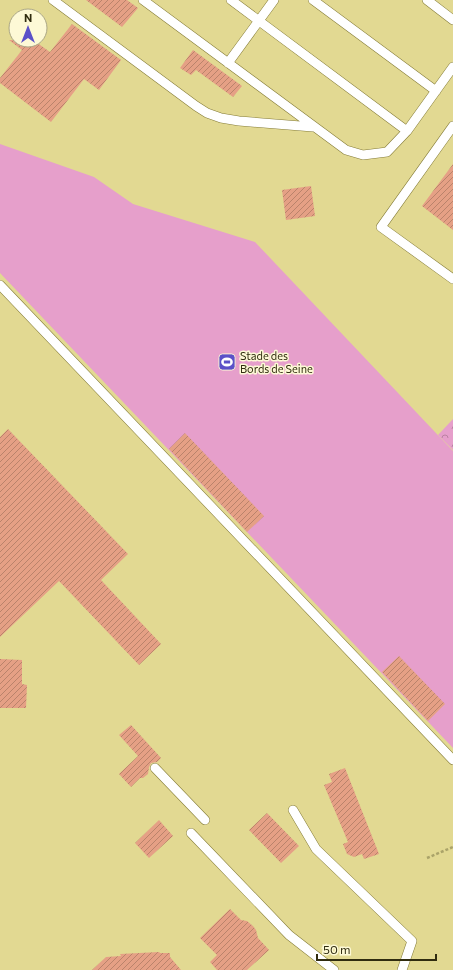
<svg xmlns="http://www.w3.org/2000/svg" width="453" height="970" font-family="Commissioner,sans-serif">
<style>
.grass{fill:#e69fcb}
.forest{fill:url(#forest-crowns)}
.building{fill:url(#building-hatch)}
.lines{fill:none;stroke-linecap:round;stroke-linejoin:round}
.lane-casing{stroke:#857c37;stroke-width:10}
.path{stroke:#aaa369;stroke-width:2.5;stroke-dasharray:3 2;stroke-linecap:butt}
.lane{stroke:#fff;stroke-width:9}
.labels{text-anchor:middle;stroke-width:3;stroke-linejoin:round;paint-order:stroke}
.poi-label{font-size:11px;fill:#302c0f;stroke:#fdf9d6;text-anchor:start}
</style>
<defs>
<pattern id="forest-crowns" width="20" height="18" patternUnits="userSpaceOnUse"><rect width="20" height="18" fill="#e69fcb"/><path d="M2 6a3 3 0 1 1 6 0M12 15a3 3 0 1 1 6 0" fill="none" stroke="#bb82a3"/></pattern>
<pattern id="building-hatch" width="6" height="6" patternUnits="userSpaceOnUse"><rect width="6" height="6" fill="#e5a085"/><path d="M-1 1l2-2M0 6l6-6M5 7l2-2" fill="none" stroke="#ba836b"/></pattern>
</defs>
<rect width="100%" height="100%" fill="#e2d992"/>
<path class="grass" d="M 0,144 L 94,177 L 133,204 L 255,242 L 453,451 L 453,748 L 0,273 Z"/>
<path class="forest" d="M 453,419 L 453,450 L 438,435 Z"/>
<path class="building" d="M 86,0 L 127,0 L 138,8 L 122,27 Z
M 72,24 L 121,60 L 99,90 L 84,79 L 51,122 L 0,83 L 0,78 L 22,50 L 9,40 L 33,40 L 50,52 Z
M 193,50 L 242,86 L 233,97 L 196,70 L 191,75 L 180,68 Z
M 453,164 L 453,230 L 422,206 Z
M 311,186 L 315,216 L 286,220 L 282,190 Z
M 8,429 L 128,554 L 101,580 L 161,644 L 139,665 L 59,581 L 0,637 L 0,437 Z
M 185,433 L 264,516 L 247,532 L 169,449 Z
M 399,656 L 445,704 L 428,721 L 382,672 Z
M 0,659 L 22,660 L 22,684 L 27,685 L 26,708 L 0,708 Z
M 131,725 L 161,758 L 157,762 L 151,763 L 149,767 L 148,774 L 143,778 L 140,778 L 131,787 L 119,774 L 138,756 L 119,735 Z
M 345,768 L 379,854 L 364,859 L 362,854 L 354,857 L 347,854 L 343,844 L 348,842 L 324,785 L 332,782 L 329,774 Z
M 267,813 L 299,846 L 281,863 L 249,830 Z
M 159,820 L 173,836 L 149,858 L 135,843 Z
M 230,909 L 241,920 L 247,921 L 253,926 L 256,930 L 258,938 L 269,950 L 247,970 L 217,970 L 210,962 L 217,955 L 200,938 Z
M 159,952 L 160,953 L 170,953 L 170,957 L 181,970 L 92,970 L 106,957 L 121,956 L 120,954 Z"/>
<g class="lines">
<g class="lane-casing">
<path id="lane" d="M 53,0 L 196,106 L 207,113 L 221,118 L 239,121 L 313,127
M 143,0 L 346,150 L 363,155 L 387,152 L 407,131 L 453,67
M 231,0 L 407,131
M 313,0 L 436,91
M 427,0 L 453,20
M 228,63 L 274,0
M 453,126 L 381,227 L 453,279
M 0,285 L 453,760
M 155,768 L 205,820
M 293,810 L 316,849 L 412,941 L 402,970
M 191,833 L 289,935 L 334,970"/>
</g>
<path class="path" d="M 427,858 L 453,847"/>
<use href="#lane" class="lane"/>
</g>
<defs>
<g id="stadium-square" transform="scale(0.9)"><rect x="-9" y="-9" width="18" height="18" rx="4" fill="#5b50c8" stroke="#fdf9d6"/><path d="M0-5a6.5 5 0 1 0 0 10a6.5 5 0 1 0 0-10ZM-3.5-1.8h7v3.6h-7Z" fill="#fff"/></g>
</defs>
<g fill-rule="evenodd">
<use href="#stadium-square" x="227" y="362"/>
</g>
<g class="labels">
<g class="poi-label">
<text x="240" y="360">Stade des<tspan x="240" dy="13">Bords de Seine</tspan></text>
</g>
</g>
<g transform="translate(28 28)"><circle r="19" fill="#fdf9d6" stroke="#aba786"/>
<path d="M0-3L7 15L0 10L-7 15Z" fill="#5b50c8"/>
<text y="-6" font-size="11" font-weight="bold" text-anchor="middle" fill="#302c0f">N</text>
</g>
<path d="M317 954v6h119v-6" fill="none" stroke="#302c0f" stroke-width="2"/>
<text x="323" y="954" font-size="12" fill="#302c0f" stroke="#fdf9d6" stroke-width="3" paint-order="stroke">50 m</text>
</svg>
